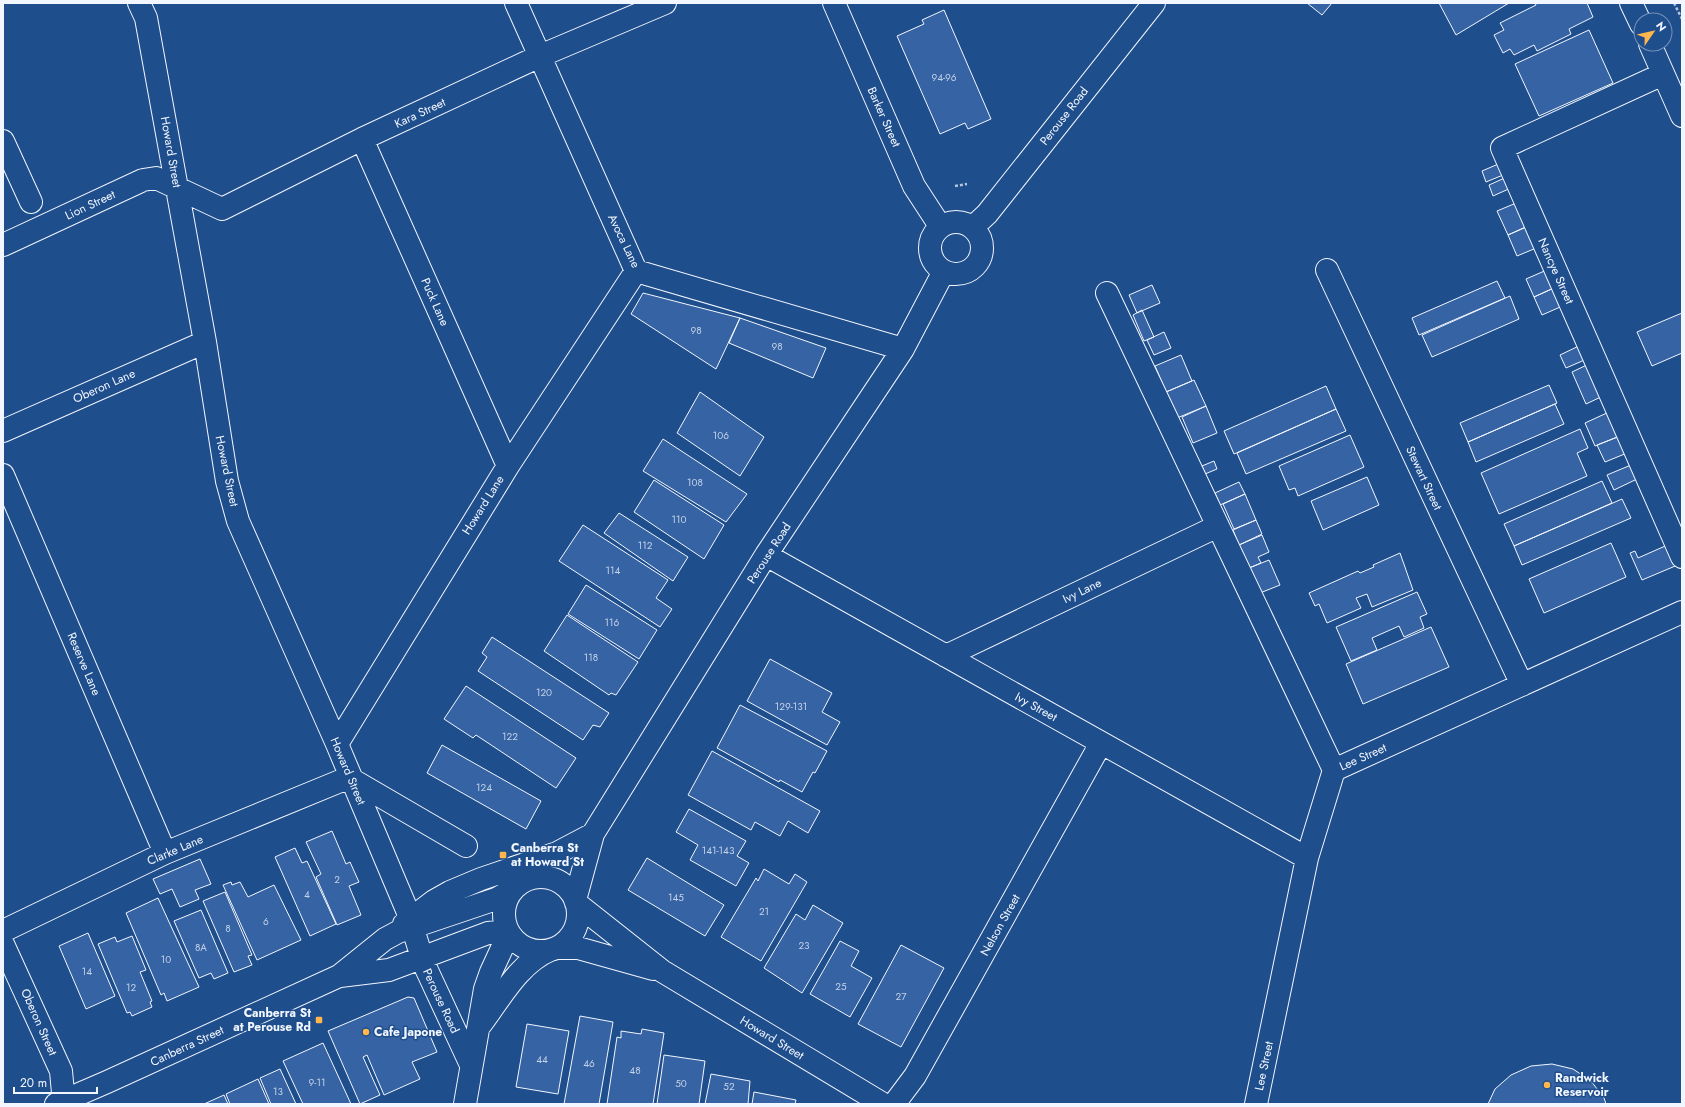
<svg xmlns="http://www.w3.org/2000/svg" width="1685" height="1107" font-family="Jost,sans-serif">
<style>
.building{fill:#3563a3;stroke:#f2f6ff}
.lines{fill:none;stroke-linecap:round;stroke-linejoin:round}
.minor-casing{stroke:#f2f6ff;stroke-width:24}
.path{stroke:#b3c4dc;stroke-width:2.5;stroke-dasharray:3 2;stroke-linecap:butt}
.minor{stroke:#1f4e8c;stroke-width:22}
.poi-dot{fill:#ffb74d;stroke:#1f4e8c;stroke-width:1.5}
.labels{text-anchor:middle;stroke-width:3;stroke-linejoin:round;paint-order:stroke}
.number-label{font-size:10px;fill:#c3d1e8}
.street-label{font-size:12px;fill:#f2f6ff;stroke:#1f4e8c}
.poi-label{font-size:12px;font-weight:bold;fill:#f2f6ff;stroke:#1f4e8c;text-anchor:start}
</style>
<rect width="100%" height="100%" fill="#1f4e8c"/>
<path class="building" d="M 1307,3 L 1332,3 L 1322,15 Z
M 1439,3 L 1509,3 L 1456,35 Z
M 1535,3 L 1587,3 L 1593,17 L 1569,29 L 1571,34 L 1537,51 L 1534,45 L 1514,55 L 1510,49 L 1503,53 L 1494,35 L 1504,30 L 1500,23 L 1536,5 Z
M 944,10 L 991,119 L 968,129 L 965,123 L 940,134 L 897,36 L 924,24 L 922,20 Z
M 1589,30 L 1613,83 L 1539,116 L 1515,64 Z
M 1503,162 L 1508,173 L 1486,182 L 1482,171 Z
M 1509,176 L 1513,187 L 1493,196 L 1489,185 Z
M 1521,201 L 1531,225 L 1508,235 L 1497,211 Z
M 1532,224 L 1541,246 L 1517,256 L 1508,235 Z
M 1549,269 L 1556,287 L 1534,297 L 1526,279 Z
M 1497,281 L 1505,298 L 1419,335 L 1412,318 Z
M 1152,285 L 1160,303 L 1137,313 L 1129,295 Z
M 1556,287 L 1567,304 L 1542,315 L 1534,297 Z
M 643,293 L 740,318 L 716,369 L 631,314 Z
M 1510,296 L 1519,319 L 1432,357 L 1422,335 Z
M 1142,310 L 1154,337 L 1144,341 L 1133,315 Z
M 1682,313 L 1682,353 L 1652,366 L 1637,332 Z
M 740,318 L 826,348 L 813,378 L 729,343 Z
M 1164,332 L 1171,348 L 1154,355 L 1147,340 Z
M 1583,344 L 1589,358 L 1566,368 L 1560,355 Z
M 1181,355 L 1192,381 L 1166,392 L 1155,366 Z
M 1591,363 L 1605,395 L 1586,404 L 1572,372 Z
M 1194,380 L 1206,406 L 1177,418 L 1166,392 Z
M 1549,385 L 1557,403 L 1468,442 L 1460,423 Z
M 1326,386 L 1336,409 L 1234,454 L 1224,431 Z
M 700,392 L 764,437 L 740,476 L 677,433 Z
M 1555,404 L 1564,424 L 1476,462 L 1468,442 Z
M 1206,406 L 1217,433 L 1193,443 L 1182,417 Z
M 1336,409 L 1346,431 L 1246,474 L 1237,453 Z
M 1609,412 L 1620,436 L 1595,446 L 1585,423 Z
M 1580,429 L 1588,448 L 1577,453 L 1587,476 L 1499,514 L 1481,473 Z
M 1350,435 L 1364,467 L 1298,496 L 1295,488 L 1289,490 L 1279,466 Z
M 1620,436 L 1627,453 L 1605,462 L 1597,445 Z
M 663,439 L 747,494 L 726,522 L 643,471 Z
M 1214,461 L 1217,469 L 1205,474 L 1202,466 Z
M 1631,465 L 1637,479 L 1614,490 L 1607,475 Z
M 1367,477 L 1379,505 L 1323,530 L 1311,501 Z
M 654,480 L 724,525 L 704,559 L 634,512 Z
M 1602,481 L 1612,503 L 1514,546 L 1504,524 Z
M 1239,482 L 1245,494 L 1220,505 L 1215,493 Z
M 1245,494 L 1256,520 L 1234,529 L 1223,504 Z
M 1622,499 L 1631,518 L 1522,565 L 1514,546 Z
M 619,513 L 688,557 L 673,581 L 604,533 Z
M 1256,520 L 1262,534 L 1239,545 L 1233,530 Z
M 583,525 L 668,580 L 656,598 L 672,609 L 660,627 L 559,561 Z
M 1262,535 L 1269,552 L 1258,557 L 1261,563 L 1249,568 L 1239,545 Z
M 1611,543 L 1626,577 L 1544,613 L 1529,579 Z
M 1672,543 L 1680,564 L 1642,580 L 1630,553 L 1635,551 L 1638,558 Z
M 1400,553 L 1413,590 L 1372,607 L 1367,594 L 1356,598 L 1361,608 L 1327,623 L 1319,604 L 1315,606 L 1309,593 L 1358,571 L 1360,573 L 1374,567 L 1373,565 Z
M 1269,560 L 1280,585 L 1260,593 L 1249,568 Z
M 586,585 L 657,630 L 639,659 L 568,614 Z
M 1417,592 L 1427,614 L 1420,617 L 1424,628 L 1404,637 L 1399,626 L 1372,638 L 1377,650 L 1351,661 L 1336,627 Z
M 567,615 L 638,662 L 616,695 L 611,693 L 609,695 L 544,651 Z
M 1431,627 L 1449,667 L 1363,704 L 1346,664 Z
M 492,637 L 609,713 L 600,727 L 593,725 L 583,740 L 478,671 L 487,657 L 482,653 Z
M 770,659 L 832,693 L 822,712 L 840,722 L 827,745 L 747,701 Z
M 466,686 L 576,758 L 556,788 L 476,735 L 473,738 L 444,719 Z
M 740,705 L 827,751 L 815,773 L 813,772 L 802,792 L 780,780 L 779,782 L 717,748 Z
M 442,745 L 541,801 L 526,829 L 427,773 Z
M 712,751 L 820,811 L 808,833 L 788,821 L 780,836 L 755,822 L 751,830 L 688,795 Z
M 689,809 L 746,841 L 737,856 L 749,863 L 736,886 L 690,860 L 698,845 L 676,832 Z
M 332,831 L 346,864 L 350,862 L 359,882 L 349,886 L 361,915 L 337,925 L 316,877 L 321,874 L 306,842 Z
M 295,848 L 302,863 L 307,861 L 336,924 L 310,936 L 275,857 Z
M 647,858 L 724,905 L 705,936 L 628,890 Z
M 200,859 L 211,884 L 195,890 L 199,899 L 180,907 L 172,889 L 160,894 L 153,879 Z
M 764,869 L 789,884 L 795,874 L 807,882 L 761,961 L 721,937 L 756,878 L 758,881 Z
M 231,882 L 232,885 L 240,882 L 248,897 L 274,885 L 301,940 L 257,960 L 223,885 Z
M 225,892 L 252,955 L 248,956 L 252,965 L 234,972 L 203,901 Z
M 158,898 L 199,987 L 167,1001 L 164,993 L 161,995 L 126,913 Z
M 813,905 L 843,923 L 802,993 L 764,968 L 796,914 L 805,920 Z
M 201,910 L 228,973 L 214,979 L 211,973 L 199,978 L 174,921 Z
M 88,933 L 115,996 L 86,1009 L 59,946 Z
M 132,936 L 146,970 L 140,972 L 152,1001 L 150,1002 L 152,1007 L 132,1016 L 130,1012 L 127,1013 L 98,944 L 115,937 L 117,942 Z
M 840,941 L 859,951 L 851,966 L 872,978 L 850,1017 L 810,994 Z
M 901,945 L 944,968 L 901,1047 L 858,1024 Z
M 408,997 L 414,998 L 437,1052 L 412,1062 L 420,1079 L 384,1095 L 367,1055 L 363,1057 L 380,1095 L 360,1104 L 328,1031 Z
M 580,1016 L 613,1022 L 599,1104 L 564,1104 Z
M 527,1024 L 569,1031 L 558,1094 L 516,1087 Z
M 642,1029 L 664,1033 L 653,1104 L 607,1104 L 617,1037 L 621,1038 L 621,1031 L 641,1034 Z
M 323,1043 L 351,1104 L 303,1104 L 283,1061 Z
M 664,1055 L 705,1061 L 699,1104 L 657,1104 Z
M 1552,1064 L 1573,1069 L 1591,1081 L 1604,1098 L 1606,1104 L 1488,1104 L 1495,1089 L 1511,1075 L 1531,1066 Z
M 280,1069 L 296,1104 L 271,1104 L 260,1078 Z
M 711,1074 L 750,1081 L 748,1104 L 705,1104 Z
M 258,1079 L 269,1104 L 230,1104 L 226,1094 Z
M 754,1092 L 796,1100 L 795,1104 L 752,1104 Z
M 224,1095 L 228,1104 L 204,1104 Z"/>
<g class="lines">
<g class="minor-casing">
<path id="minor" d="M 139,3 L 146,18 L 205,342 L 227,481 L 238,521 L 337,744 L 407,910 L 424,964 L 471,1065
M 516,3 L 636,271 L 903,349
M 834,3 L 914,186 L 940,226
M 1631,3 L 1641,24
M 1650,44 L 1682,116
M 1663,74 L 1502,148 L 1682,557
M 362,139 L 508,466
M 3,141 L 31,202
M930 248a26 26 0 1 1 52 0a26 26 0 1 1-52 0Z
M 973,227 L 987,214 L 1154,3
M 3,245 L 143,180 L 156,178 L 222,209 L 362,139 L 540,56 L 665,3
M 1327,270 L 1522,685
M 1107,293 L 1334,770
M 3,431 L 205,342
M 3,475 L 165,853
M 766,555 L 1307,858
M 946,656 L 1218,526
M 337,744 L 508,466 L 636,271
M 351,779 L 466,846
M504 914a37 37 0 1 1 74 0a37 37 0 1 1-74 0Z
M 575,900 L 593,834 L 766,555 L 903,349 L 944,271
M 576,903 L 662,971 L 883,1104
M 404,924 L 434,901 L 450,892 L 481,879 L 557,853 L 593,834
M 3,931 L 165,853 L 350,777
M 3,944 L 61,1071 L 64,1104
M 556,948 L 578,948 L 653,969
M 340,976 L 389,970 L 488,933 L 508,931
M 481,1024 C 500,999 519,963 550,950
M 56,1104 L 107,1082 L 339,976 L 385,939 L 398,932 L 496,899 L 512,890
M 465,1104 L 485,989 L 491,972 L 509,933
M 894,1104 L 915,1076 L 1101,743
M 1256,1104 L 1307,858 L 1334,770 L 1682,612"/>
</g>
<path class="path" d="M 1674,3 L 1682,19
M 955,186 L 967,184"/>
<use href="#minor" class="minor"/>
</g>
<g class="poi-dot">
<rect x="499" y="851" width="8" height="8" rx="2"/>
<rect x="315" y="1016" width="8" height="8" rx="2"/>
<circle cx="366" cy="1032" r="4"/>
<circle cx="1547" cy="1085" r="4"/>
</g>
<g class="labels">
<g class="number-label">
<text x="944" y="81">94-96</text>
<text x="696" y="334">98</text>
<text x="777" y="350">98</text>
<text x="721" y="439">106</text>
<text x="695" y="486">108</text>
<text x="679" y="523">110</text>
<text x="645" y="549">112</text>
<text x="613" y="574">114</text>
<text x="612" y="626">116</text>
<text x="591" y="661">118</text>
<text x="544" y="696">120</text>
<text x="791" y="710">129-131</text>
<text x="510" y="740">122</text>
<text x="484" y="791">124</text>
<text x="718" y="854">141-143</text>
<text x="337" y="883">2</text>
<text x="307" y="898">4</text>
<text x="676" y="901">145</text>
<text x="764" y="915">21</text>
<text x="266" y="925">6</text>
<text x="228" y="932">8</text>
<text x="804" y="949">23</text>
<text x="201" y="951">8A</text>
<text x="166" y="963">10</text>
<text x="87" y="975">14</text>
<text x="841" y="990">25</text>
<text x="131" y="991">12</text>
<text x="901" y="1000">27</text>
<text x="542" y="1063">44</text>
<text x="589" y="1067">46</text>
<text x="635" y="1074">48</text>
<text x="317" y="1086">9-11</text>
<text x="681" y="1087">50</text>
<text x="729" y="1090">52</text>
<text x="278" y="1095">13</text>
</g>
<g class="street-label">
<text transform="translate(420 113) rotate(-25)" y="4">Kara Street</text>
<text transform="translate(1064 116) rotate(-52)" y="4">Perouse Road</text>
<text transform="translate(884 117) rotate(66)" y="4">Barker Street</text>
<text transform="translate(171 152) rotate(80)" y="4">Howard Street</text>
<text transform="translate(90 205) rotate(-25)" y="4">Lion Street</text>
<text transform="translate(624 241) rotate(64)" y="4">Avoca Lane</text>
<text transform="translate(1556 271) rotate(66)" y="4">Nancye Street</text>
<text transform="translate(435 302) rotate(66)" y="4">Puck Lane</text>
<text transform="translate(104 386) rotate(-24)" y="4">Oberon Lane</text>
<text transform="translate(227 471) rotate(78)" y="4">Howard Street</text>
<text transform="translate(1424 478) rotate(65)" y="4">Stewart Street</text>
<text transform="translate(483 505) rotate(-58)" y="4">Howard Lane</text>
<text transform="translate(769 553) rotate(-57)" y="4">Perouse Road</text>
<text transform="translate(1082 591) rotate(-26)" y="4">Ivy Lane</text>
<text transform="translate(84 664) rotate(67)" y="4">Reserve Lane</text>
<text transform="translate(1036 707) rotate(29)" y="4">Ivy Street</text>
<text transform="translate(1363 757) rotate(-24)" y="4">Lee Street</text>
<text transform="translate(348 771) rotate(67)" y="4">Howard Street</text>
<text transform="translate(175 850) rotate(-23)" y="4">Clarke Lane</text>
<text transform="translate(1000 925) rotate(-61)" y="4">Nelson Street</text>
<text transform="translate(441 1001) rotate(65)" y="4">Perouse Road</text>
<text transform="translate(39 1022) rotate(66)" y="4">Oberon Street</text>
<text transform="translate(772 1038) rotate(31)" y="4">Howard Street</text>
<text transform="translate(187 1046) rotate(-25)" y="4">Canberra Street</text>
<text transform="translate(1264 1066) rotate(-78)" y="4">Lee Street</text>
</g>
<g class="poi-label">
<text x="511" y="852">Canberra St<tspan x="511" dy="14">at Howard St</tspan></text>
<text x="311" y="1017" text-anchor="end">Canberra St<tspan x="311" dy="14">at Perouse Rd</tspan></text>
<text x="374" y="1036">Cafe Japone</text>
<text x="1555" y="1082">Randwick<tspan x="1555" dy="14">Reservoir</tspan></text>
</g>
</g>
<rect width="1685" height="1107" fill="none" stroke="#f2f6ff" stroke-width="8"/>
<g transform="translate(1653 32) rotate(56)"><circle r="19" fill="#1f4e8c" stroke="#7391ba"/>
<path d="M0-3L7 15L0 10L-7 15Z" fill="#ffb74d"/>
<text y="-6" font-size="11" font-weight="bold" text-anchor="middle" fill="#f2f6ff">N</text>
</g>
<path d="M14 1087v6h83v-6" fill="none" stroke="#f2f6ff" stroke-width="2"/>
<text x="20" y="1087" font-size="12" fill="#f2f6ff" stroke="#1f4e8c" stroke-width="3" paint-order="stroke">20 m</text>
</svg>
